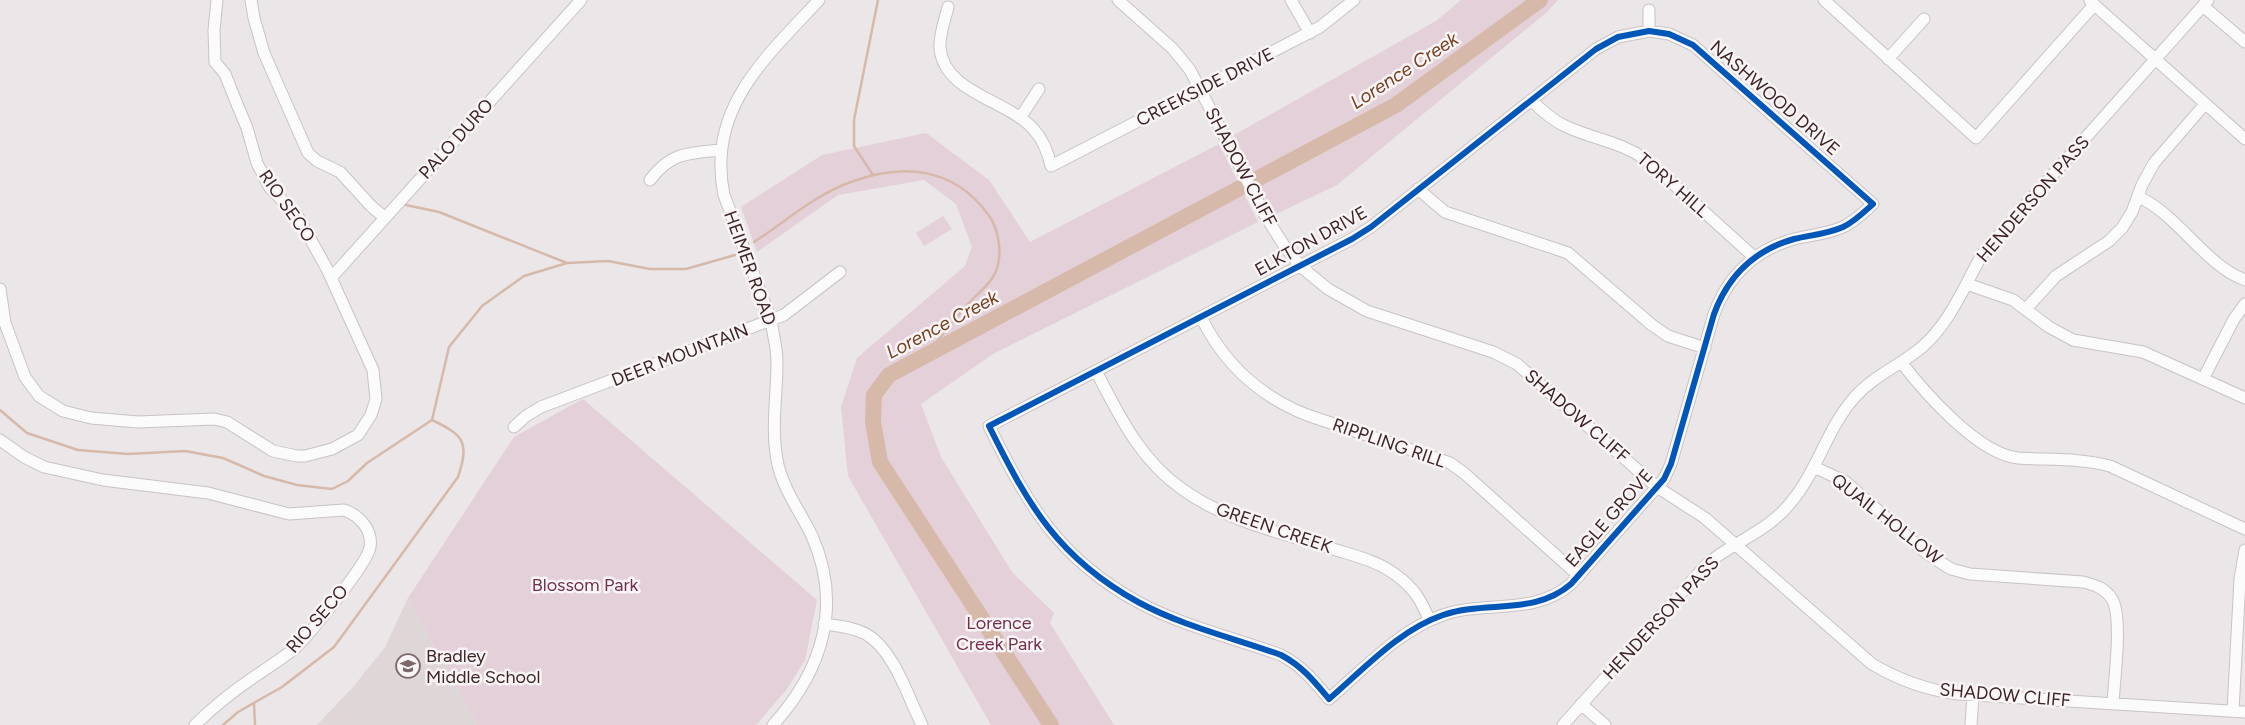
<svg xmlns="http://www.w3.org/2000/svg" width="2245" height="725" font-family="Figtree,sans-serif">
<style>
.built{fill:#dfd6d7}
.green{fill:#e3d0d9}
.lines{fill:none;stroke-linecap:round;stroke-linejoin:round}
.stream{stroke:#d7b9a9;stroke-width:2.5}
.river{stroke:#d7b9a9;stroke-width:16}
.minor-casing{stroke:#c8c3c4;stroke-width:13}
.minor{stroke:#fcfbfb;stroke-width:11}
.cycleway-casing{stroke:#f9f4f6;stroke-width:9}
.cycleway{stroke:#0057b8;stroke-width:6}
.labels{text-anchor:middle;stroke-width:5;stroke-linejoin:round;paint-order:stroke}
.street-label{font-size:18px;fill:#3e2425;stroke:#f9f4f6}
.park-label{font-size:18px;fill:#732f4a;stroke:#f9f4f6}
.poi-label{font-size:18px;fill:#3e2425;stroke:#f9f4f6;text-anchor:start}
.water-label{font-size:19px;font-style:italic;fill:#784120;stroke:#f9f4f6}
</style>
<rect width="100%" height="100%" fill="#ebe6e7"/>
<path class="built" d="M 408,598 L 478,725 L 317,725 L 354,686 L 385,647 Z"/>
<path class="green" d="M 1461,0 L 1558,0 L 1547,12 L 1337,185 L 1274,215 L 1234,135 L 1436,21 Z
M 926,133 L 989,180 L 1030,242 L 1219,144 L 1258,222 L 993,354 L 921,404 L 941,457 L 1012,572 L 1054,613 L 1050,623 L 1114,725 L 991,725 L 848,476 L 841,407 L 857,358 L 965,266 L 972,247 L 956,204 L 924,180 L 838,195 L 757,252 L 741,207 L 822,155 Z
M 943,216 L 952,229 L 924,246 L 916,233 Z
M 583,399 L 817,600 L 805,660 L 787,689 L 756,725 L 478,725 L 408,598 L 514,437 Z"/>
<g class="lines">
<path class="stream" d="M 873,175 L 854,146 L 854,120 L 878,0
M 406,205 L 439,212 L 567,263
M 754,242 C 785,222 816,194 851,182 C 902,163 953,167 987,213 C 1000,229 1004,259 993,277 C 987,287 975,296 967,305 C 953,321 940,338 926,355
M 0,410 L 27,433 L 78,450 L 128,454 L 185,451 L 223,458 L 264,476 L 297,485 L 332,489 L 348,481 L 367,463 L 432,420 L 449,347 L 482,306 L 524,276 L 567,263 L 608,261 L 650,269 L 686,269 L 735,255
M 254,704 L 255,725
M 223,725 L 238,712 L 282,687 L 334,647 L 458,477 C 470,441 463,435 432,420"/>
<path class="river" d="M 1257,179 L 1396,105 L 1540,0
M 1051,725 L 880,462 L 873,422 L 874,395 L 889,375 L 1240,188"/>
<g class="minor-casing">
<path id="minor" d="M 251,0 L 254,18 L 264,53 L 308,153 L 317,161 L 340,172 L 371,206 L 385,218
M 1118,0 L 1173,49 L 1190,70 L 1265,215 L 1283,244 L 1300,266 L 1328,289 L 1367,311 L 1493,352 L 1517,364 L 1657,487 L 1705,518 L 1872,664 C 1899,680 1926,690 1958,694 L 2245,712
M 1291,0 L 1310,33
M 1824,0 L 1976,138 L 2094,5
M 2090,1 L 2245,139
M 2203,6 L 2245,42
M 948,7 C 945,20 939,35 940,48 C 944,94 1010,100 1035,131 C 1044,141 1048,153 1051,166 L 1320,27 L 1354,0
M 1649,31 L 1669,34 L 1693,45 L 1873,204 C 1863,213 1854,222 1843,227 C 1828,234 1810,235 1794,239 C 1755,250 1728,276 1714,314 L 1671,464 L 1664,479 L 1571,584 C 1534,616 1486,600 1443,615 C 1399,630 1364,669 1329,699 C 1314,681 1302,666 1281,655 C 1234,638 1182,626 1138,602 C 1058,558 1028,505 989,426 L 1352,239 L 1371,227 L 1596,49 L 1618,37 Z
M 1649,31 L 1649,10
M 1888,59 L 1924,19
M 1531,100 C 1541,110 1552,120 1565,126 C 1595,140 1620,141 1648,161 L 1754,257
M 1020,118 L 1039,89
M 650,180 C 671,152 689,153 721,150
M 1418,189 L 1445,212 L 1568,253 L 1652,325 L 1668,336 L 1705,348
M 2139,197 C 2179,216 2205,265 2245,280
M 331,278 L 581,0
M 1967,284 L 2013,300 L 2049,327 L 2073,340 L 2143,352 L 2245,398
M 0,289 L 5,323 L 25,377 L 39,396 L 63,411 L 91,418 L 138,422 L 214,419 L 227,422 L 273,451 L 297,456 L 305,456 L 332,449 L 358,435 L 371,415 L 376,399 L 373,370 L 327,269 L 297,215 L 270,188 L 257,163 L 247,128 L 237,104 L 225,74 L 215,62 L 214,30 L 217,0
M 2026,309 L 2056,276 L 2109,241 L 2122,228 L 2132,212 L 2142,185 L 2154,163 L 2205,104
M 1201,317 C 1224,364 1259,396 1307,415 L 1450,463 L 1464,473 L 1579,576
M 1901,362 C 1924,392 1978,454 2018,458 C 2049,460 2080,458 2110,466 L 2245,529
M 1096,371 C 1119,415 1140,460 1182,489 C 1226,521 1282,533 1333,549 C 1355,556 1378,561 1396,575 C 1413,587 1422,601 1429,620
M 2203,379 L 2234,319 L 2245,304
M 514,427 L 526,416 L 541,407 L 784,315 L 840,272
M 0,440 L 24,457 L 44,467 L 103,480 L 208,493 L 289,514 L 344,510 C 359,515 373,530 370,547 C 368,563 309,635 295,648 C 283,658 270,666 257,675 C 236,689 214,706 195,725
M 1814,467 L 1846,482 L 1926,553 L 1951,569 L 1970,574 L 2083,582 C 2095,585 2105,588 2112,599 C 2123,617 2114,681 2113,704
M 824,624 C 838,626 853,627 866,634 C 894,650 908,697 922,725
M 1581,704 L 1605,725
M 2233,711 L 2240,579 L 2245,550
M 773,725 C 822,671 843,606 812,536 C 800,511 782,488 777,460 C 771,427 777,395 777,362 C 777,348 773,334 771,320 L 724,195 C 706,109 766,57 819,0
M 1563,725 L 1707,564 C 1736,540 1768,532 1792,501 C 1818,469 1827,429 1854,398 C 1873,376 1899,366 1921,348 C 1951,322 1964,286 1983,253 L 2208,0
M 1971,725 L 1973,695"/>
</g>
<use href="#minor" class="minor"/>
<g class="cycleway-casing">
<path id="cycleway" d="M 1649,31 L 1669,34 L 1693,45 L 1873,204 C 1863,213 1854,222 1843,227 C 1828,234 1810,235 1794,239 C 1755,250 1728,276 1714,314 L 1671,464 L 1664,479 L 1571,584 C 1534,616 1486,600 1443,615 C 1399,630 1364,669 1329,699 C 1314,681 1302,666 1281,655 C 1234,638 1182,626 1138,602 C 1058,558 1028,505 989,426 L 1352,239 L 1371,227 L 1596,49 L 1618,37 Z"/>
</g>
<use href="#cycleway" class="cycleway"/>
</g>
<defs>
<g id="school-ring" transform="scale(1.25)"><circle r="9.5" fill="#f9f4f6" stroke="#7b6869" stroke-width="1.5"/><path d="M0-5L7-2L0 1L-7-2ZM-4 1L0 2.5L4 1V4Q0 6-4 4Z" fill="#7b6869"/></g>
</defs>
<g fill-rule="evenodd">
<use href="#school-ring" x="408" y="666"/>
</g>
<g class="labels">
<g class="street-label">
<text transform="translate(1205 87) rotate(-27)" y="6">CREEKSIDE DRIVE</text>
<text transform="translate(1775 98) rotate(41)" y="6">NASHWOOD DRIVE</text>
<text transform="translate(456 139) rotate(-48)" y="6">PALO DURO</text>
<text transform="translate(1241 167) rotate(62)" y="6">SHADOW CLIFF</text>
<text transform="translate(1673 185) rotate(41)" y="6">TORY HILL</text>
<text transform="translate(2033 199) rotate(-49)" y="6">HENDERSON PASS</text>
<text transform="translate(287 206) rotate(55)" y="6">RIO SECO</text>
<text transform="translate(1311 241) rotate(-29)" y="6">ELKTON DRIVE</text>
<text transform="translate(750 268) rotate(70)" y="6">HEIMER ROAD</text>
<text transform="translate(680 355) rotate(-21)" y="6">DEER MOUNTAIN</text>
<text transform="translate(1577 416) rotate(41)" y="6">SHADOW CLIFF</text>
<text transform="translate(1389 443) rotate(19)" y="6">RIPPLING RILL</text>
<text transform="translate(1609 518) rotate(-49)" y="6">EAGLE GROVE</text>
<text transform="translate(1887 519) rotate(38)" y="6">QUAIL HOLLOW</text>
<text transform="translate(1274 528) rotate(19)" y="6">GREEN CREEK</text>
<text transform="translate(1661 618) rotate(-47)" y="6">HENDERSON PASS</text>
<text transform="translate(317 619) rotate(-49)" y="6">RIO SECO</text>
<text transform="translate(2005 695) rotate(5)" y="6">SHADOW CLIFF</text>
</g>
<g class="park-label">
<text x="585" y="591">Blossom Park</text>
<text x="999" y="629">Lorence<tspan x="999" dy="21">Creek Park</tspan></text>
</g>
<g class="poi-label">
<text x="426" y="662">Bradley<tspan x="426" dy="21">Middle School</tspan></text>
</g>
<g class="water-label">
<text transform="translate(1404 70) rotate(-33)" y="7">Lorence Creek</text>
<text transform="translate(942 324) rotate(-28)" y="7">Lorence Creek</text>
</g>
</g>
</svg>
